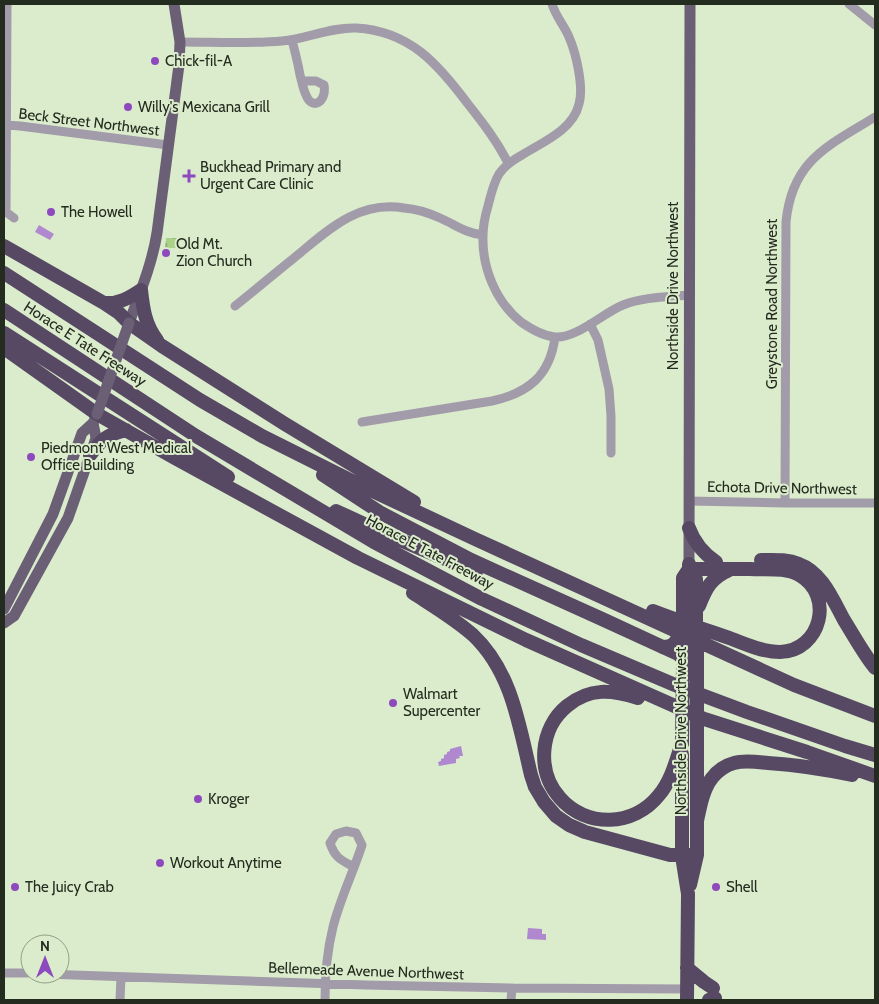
<svg xmlns="http://www.w3.org/2000/svg" width="879" height="1004" font-family="Cabin,sans-serif">
<style>
.cemetery{fill:url(#cemetery-stones)}
.water{fill:#af88cf}
.lines{fill:none;stroke-linecap:round;stroke-linejoin:round}
.minor{stroke:#a29ba9;stroke-width:9}
.major{stroke:#6b5f76;stroke-width:11}
.highway{stroke:#574963;stroke-width:14}
.major-bridge{stroke:#6b5f76;stroke-width:11}
.highway-bridge{stroke:#574963;stroke-width:14}
.poi-dot{fill:#8d49bd;stroke:#dbeccc;stroke-width:2}
.labels{text-anchor:middle;stroke-width:4;stroke-linejoin:round;paint-order:stroke}
.poi-label{font-size:15px;fill:#242b1f;stroke:#dbeccc;text-anchor:start}
.street-label{font-size:15px;fill:#242b1f;stroke:#dbeccc}
</style>
<defs>
<pattern id="cemetery-stones" width="16" height="16" patternUnits="userSpaceOnUse" patternTransform="scale(1.25)"><rect width="16" height="16" fill="#abd188"/><path d="M2 7V4a2 2 0 0 1 4 0v3zM10 15v-3a2 2 0 0 1 4 0v3z" fill="#93b475"/></pattern>
</defs>
<rect width="100%" height="100%" fill="#dbeccc"/>
<path class="cemetery" d="M 166,238 L 178,238 L 178,248 L 165,248 Z"/>
<path class="water" d="M 39,225 L 54,234 L 50,240 L 35,232 Z
M 461,746 L 463,756 L 459,756 L 460,758 L 456,759 L 456,763 L 439,766 L 438,762 L 441,761 L 441,759 L 444,758 L 444,755 L 447,754 L 447,752 L 450,751 L 450,749 Z
M 528,928 L 542,929 L 542,934 L 546,934 L 546,940 L 527,939 Z"/>
<g class="lines">
<path class="minor" d="M 7,4 L 6,212 L 14,218
M 552,4 C 556,17 564,25 569,37 C 576,53 584,87 579,104 C 573,130 543,142 522,155 C 513,160 505,165 499,174 C 493,184 491,195 488,206 C 485,216 483,226 483,236 C 482,268 496,302 521,322 C 531,329 543,336 555,337 C 576,339 603,313 623,305 C 643,297 667,297 689,295
M 849,4 L 875,25
M 292,40 C 295,52 298,63 300,75 C 302,82 303,89 306,95 C 312,111 327,102 324,85 L 316,81 L 302,81
M 180,42 C 213,42 249,44 282,41 C 307,39 330,27 356,28 C 410,31 438,64 468,104 C 483,123 497,141 508,163
M 6,125 L 20,126 L 168,145
M 235,306 C 255,290 274,274 294,258 C 327,231 358,200 404,208 C 417,209 429,213 440,218 C 456,225 465,233 483,235
M 590,324 L 598,340 L 609,389 L 611,416 L 611,453
M 362,422 L 492,401 C 528,393 550,376 555,337
M 689,501 L 785,503 L 875,503
M 785,503 L 786,222 C 792,160 828,146 875,117
M 4,973 L 30,973
M 44,974 L 366,985 L 512,988 L 687,989
M 120,1000 L 121,977
M 325,1000 C 325,975 327,951 333,927 C 340,899 353,873 362,845 L 356,833 L 346,831 L 336,834 L 330,843 C 335,858 341,860 354,867
M 511,1000 L 512,988"/>
<path class="major" d="M 129,323 C 140,293 152,264 157,233 L 179,65 L 180,42 L 174,4
M 689,562 L 690,4
M 4,609 L 53,514 L 82,433 L 93,423 L 95,419
M 4,623 L 14,616 L 68,518 L 96,438 L 93,423"/>
<path class="highway" d="M 4,246 L 104,303 L 119,313 L 129,323 L 162,346 L 285,424 L 414,502
M 4,273 L 200,400 L 262,436 L 364,487 L 475,539 L 794,685 L 875,716
M 141,290 C 143,308 145,325 157,340
M 104,303 C 119,304 129,298 141,290
M 4,310 L 196,436 L 374,542 L 482,599 L 581,645 L 675,685 L 747,712 L 845,746 L 875,755
M 4,333 L 228,477
M 4,348 L 97,414 L 173,457 L 358,558 L 526,640 L 704,719
M 90,455 C 102,439 106,435 126,430
M 323,475 L 381,513 L 471,560 L 602,619 L 678,654 L 686,661 L 697,679
M 336,511 L 386,534 L 476,572
M 689,528 C 694,542 703,553 716,562
M 761,560 C 774,560 787,559 799,564 C 822,572 833,600 844,620 C 854,636 863,653 875,668
M 689,564 L 689,569 L 696,579 L 696,619
M 413,593 C 433,606 455,619 473,635 C 512,672 519,725 531,775 L 535,787 L 544,802 L 556,816 L 569,825 L 585,832 L 670,855 L 697,855
M 699,606 C 706,588 711,578 729,570
M 683,609 L 683,578 L 689,569
M 653,611 C 679,621 706,630 732,639 C 747,645 764,652 780,652 C 821,651 835,595 799,575 C 785,567 766,570 750,569 C 730,569 710,569 689,569
M 697,644 L 697,678
M 638,698 C 612,690 590,687 567,706 C 540,728 536,771 560,798 C 586,828 634,827 659,795 C 671,781 676,761 682,743
M 695,716 L 807,752 L 875,776
M 682,754 L 682,856 L 688,894 L 687,1000
M 697,821 C 700,807 703,789 712,778 C 717,771 726,765 734,763 C 745,760 757,762 768,763 C 797,765 824,769 852,775
M 690,885 L 697,855 L 697,736
M 687,968 L 704,982 L 713,988
M 709,1000 L 715,998"/>
<path class="major-bridge" d="M 97,414 L 129,323"/>
<path class="highway-bridge" d="M 696,619 L 697,644
M 663,647 C 675,647 678,640 680,629
M 683,658 L 683,609
M 697,679 L 697,736
M 682,743 L 683,667"/>
</g>
<g class="poi-dot">
<circle cx="155" cy="61" r="5"/>
<circle cx="128" cy="107" r="5"/>
<path d="M186.5 168.5h5v5h5v5h-5v5h-5v-5h-5v-5h5z"/>
<circle cx="51" cy="212" r="5"/>
<circle cx="166" cy="253" r="5"/>
<circle cx="31" cy="457" r="5"/>
<circle cx="393" cy="703" r="5"/>
<circle cx="198" cy="799" r="5"/>
<circle cx="160" cy="863" r="5"/>
<circle cx="15" cy="887" r="5"/>
<circle cx="716" cy="887" r="5"/>
</g>
<g class="labels">
<g class="poi-label">
<text x="165" y="66">Chick-fil-A</text>
<text x="138" y="112">Willy's Mexicana Grill</text>
<text x="200" y="172">Buckhead Primary and<tspan x="200" dy="17">Urgent Care Clinic</tspan></text>
<text x="61" y="217">The Howell</text>
<text x="176" y="249">Old Mt.<tspan x="176" dy="17">Zion Church</tspan></text>
<text x="41" y="453">Piedmont West Medical<tspan x="41" dy="17">Office Building</tspan></text>
<text x="403" y="699">Walmart<tspan x="403" dy="17">Supercenter</tspan></text>
<text x="208" y="804">Kroger</text>
<text x="170" y="868">Workout Anytime</text>
<text x="25" y="892">The Juicy Crab</text>
<text x="726" y="892">Shell</text>
</g>
<g class="street-label">
<text transform="translate(89 122) rotate(7)" y="5">Beck Street Northwest</text>
<text transform="translate(673 286) rotate(-90)" y="5">Northside Drive Northwest</text>
<text transform="translate(772 304) rotate(-90)" y="5">Greystone Road Northwest</text>
<text transform="translate(85 344) rotate(33)" y="5">Horace E Tate Freeway</text>
<text transform="translate(782 488) rotate(1)" y="5">Echota Drive Northwest</text>
<text transform="translate(430 552) rotate(28)" y="5">Horace E Tate Freeway</text>
<text transform="translate(681 731) rotate(-90)" y="5">Northside Drive Northwest</text>
<text transform="translate(366 971) rotate(2)" y="5">Bellemeade Avenue Northwest</text>
</g>
</g>
<rect width="879" height="1004" fill="none" stroke="#242b1f" stroke-width="10"/>
<g transform="translate(45 959)"><circle r="24" fill="#dbeccc" stroke="#929f87"/>
<path d="M0-4L9 19L0 12L-9 19Z" fill="#8d49bd"/>
<text y="-8" font-size="14" font-weight="bold" text-anchor="middle" fill="#242b1f">N</text>
</g>
</svg>
